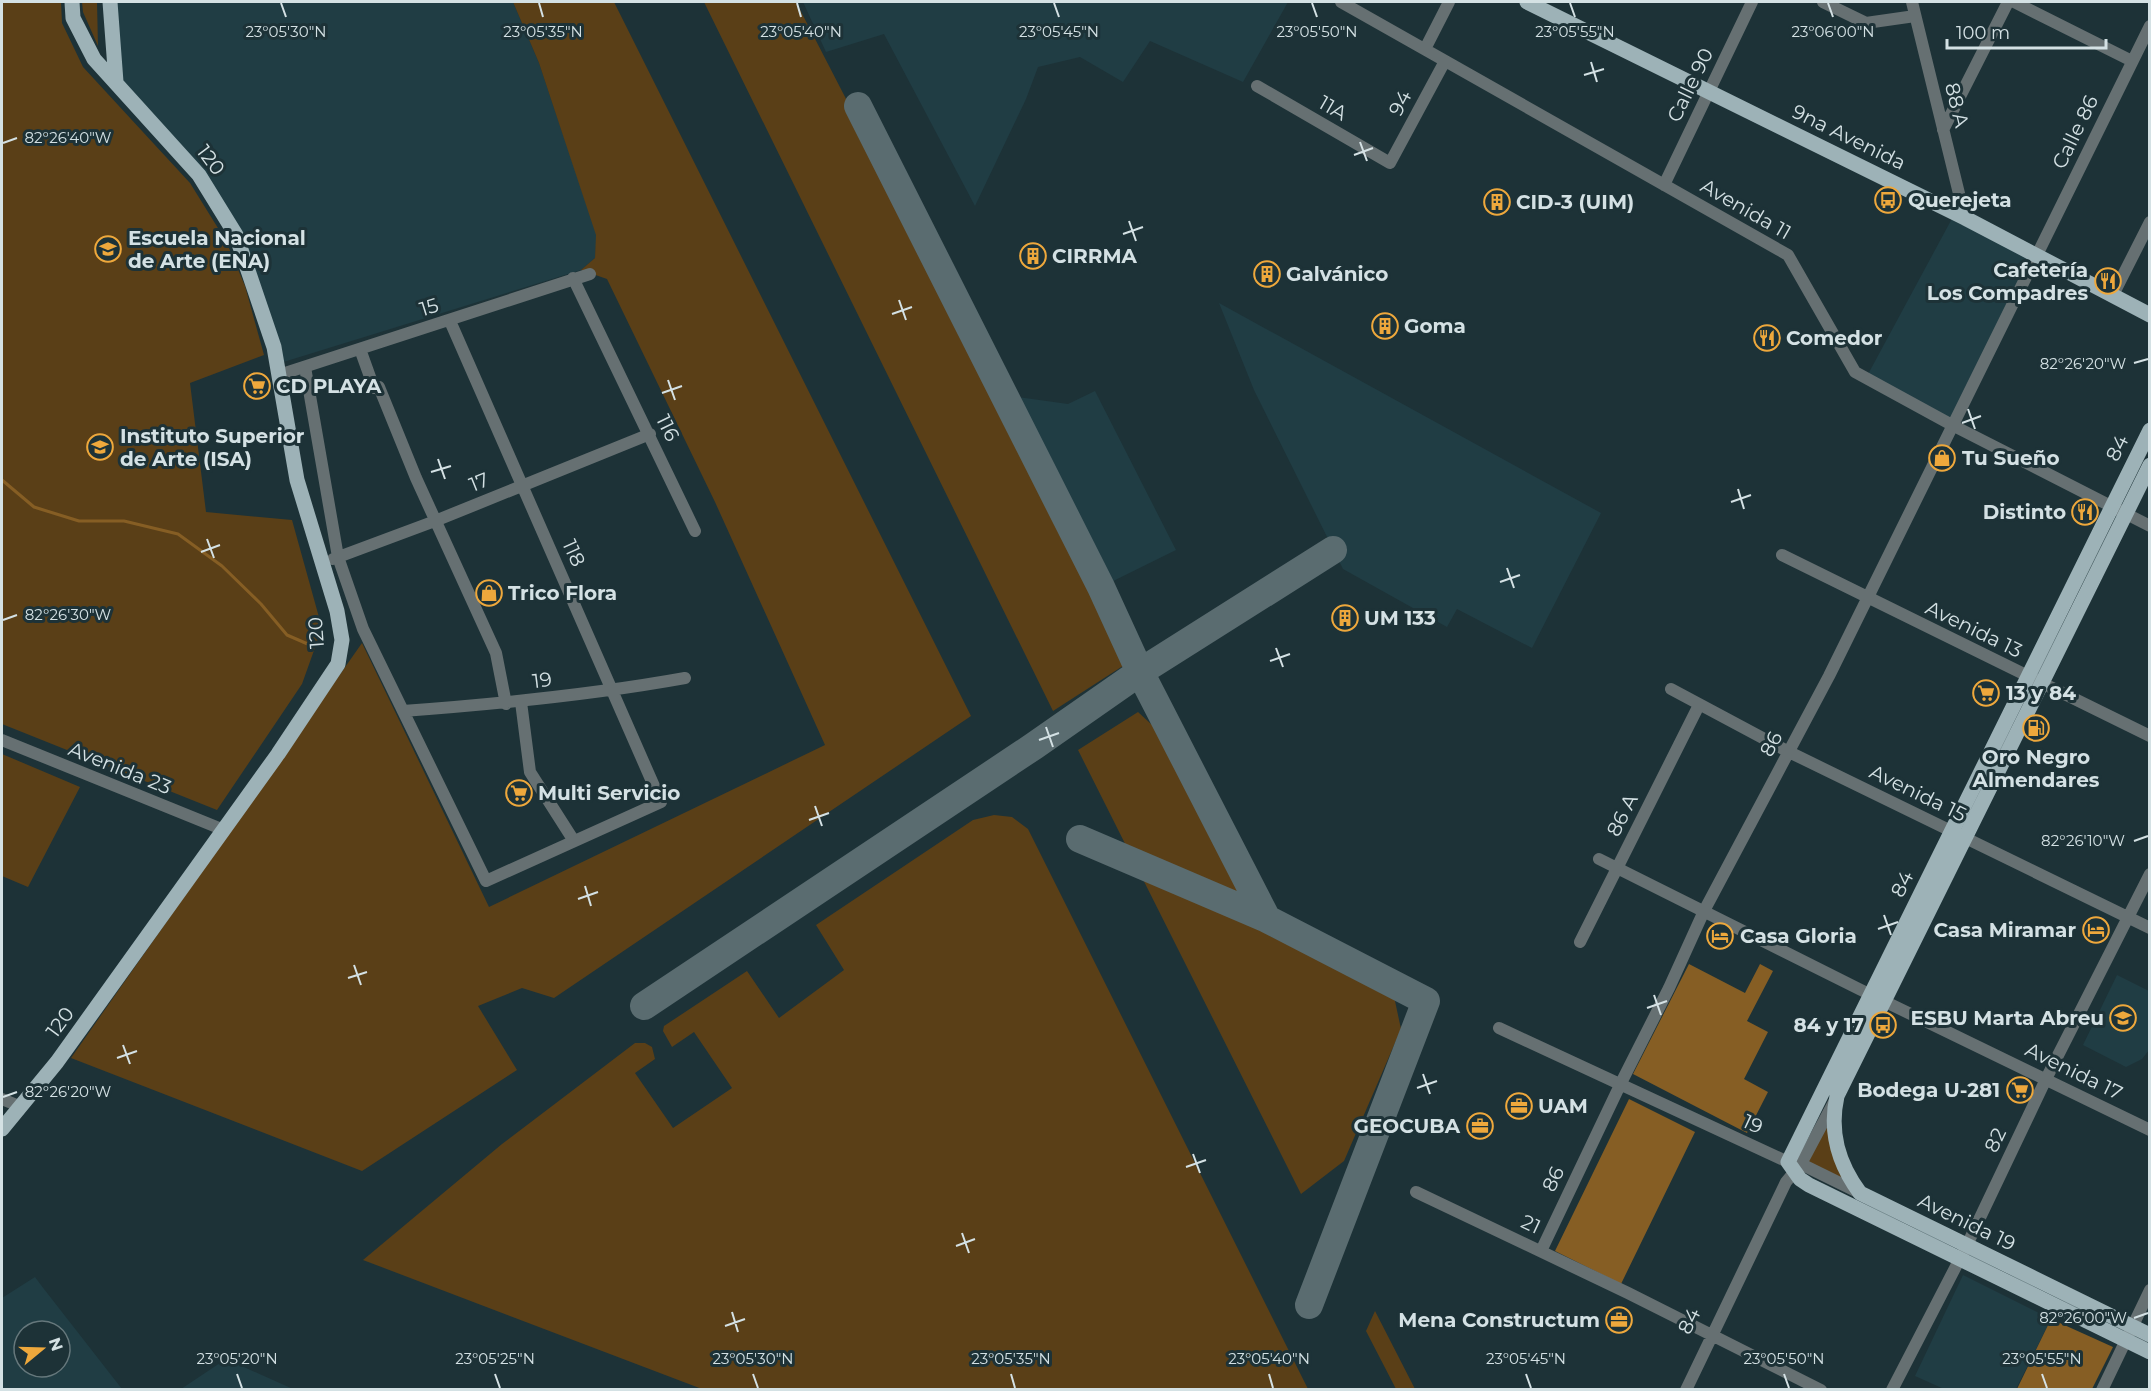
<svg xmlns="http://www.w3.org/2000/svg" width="2151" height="1391" font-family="Montserrat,sans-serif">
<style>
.built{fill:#203d44;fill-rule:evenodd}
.green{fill:#5a3f17}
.forest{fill:#865e24}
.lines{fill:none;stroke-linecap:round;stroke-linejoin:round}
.stream{stroke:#865e24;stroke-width:3}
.taxiway{stroke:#5a6c70;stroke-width:28}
.minor{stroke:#667072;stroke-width:12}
.major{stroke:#9db2b7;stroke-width:15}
.ticks{fill:none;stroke:#d4e1e4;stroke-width:2}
.labels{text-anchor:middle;stroke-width:6;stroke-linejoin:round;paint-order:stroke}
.street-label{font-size:20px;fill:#d4e1e4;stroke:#1d3237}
.poi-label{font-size:20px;font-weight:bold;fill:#d4e1e4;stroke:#1d3237;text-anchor:start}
.ticks-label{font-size:15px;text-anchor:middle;fill:#d4e1e4;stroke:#1d3237;stroke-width:6;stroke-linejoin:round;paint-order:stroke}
</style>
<rect width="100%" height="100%" fill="#1d3237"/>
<path class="built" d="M 110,2 L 513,2 L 539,63 L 597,235 L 595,258 L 581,270 L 277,364 L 236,235 L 199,175 L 116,82 Z
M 803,2 L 1288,2 L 1243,82 L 1150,41 L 1123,82 L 1080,57 L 1038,67 L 1026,99 L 975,206 L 884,34 L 826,52 Z
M 1955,213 L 2036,255 L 1952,425 L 1866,378 Z
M 1219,303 L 1601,513 L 1532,648 L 1457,609 L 1447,627 L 1343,569 L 1254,390 Z
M 1095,391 L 1176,550 L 1101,587 L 1004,395 L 1068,404 Z
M 2117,975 L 2149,991 L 2149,1050 L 2142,1059 L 2126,1067 L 2083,1045 Z
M 1963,1275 L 2051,1319 L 2016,1389 L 1944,1389 L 1915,1376 Z
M 35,1277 L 44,1289 L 122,1389 L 2,1389 L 2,1298 ZM 24,1331 L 60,1331 L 60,1367 L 24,1367 Z
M 226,1359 L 293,1389 L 181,1389 Z"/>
<path class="green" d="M 2,2 L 61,2 L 62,23 L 83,67 L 190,183 L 226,241 L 245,286 L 264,355 L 190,383 L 206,512 L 292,520 L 322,628 L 302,684 L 217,810 L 2,724 Z
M 82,2 L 97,2 L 98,46 L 83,12 Z
M 513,2 L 614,2 L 971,716 L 554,998 L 522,988 L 478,1006 L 517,1070 L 362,1171 L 71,1058 L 362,643 L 489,907 L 825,745 L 715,502 L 607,279 L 581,270 L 595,258 L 596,235 L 539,63 Z
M 704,2 L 796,2 L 938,277 L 1126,664 L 1053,711 Z
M 1138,712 L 1164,736 L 1270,936 L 1386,990 L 1395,1001 L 1401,1029 L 1344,1161 L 1301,1194 L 1078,750 Z
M 2,754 L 80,787 L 28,887 L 2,876 Z
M 994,815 L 1012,817 L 1028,829 L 1308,1389 L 702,1389 L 363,1260 L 502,1144 L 635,1043 L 645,1043 L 652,1047 L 655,1059 L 635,1073 L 673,1128 L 732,1088 L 694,1032 L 672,1047 L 663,1031 L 664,1026 L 747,971 L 779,1018 L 844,970 L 816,925 L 973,820 Z
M 1833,1113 L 1860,1193 L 1801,1164 Z
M 1375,1311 L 1415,1389 L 1396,1389 L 1366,1331 Z"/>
<path class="forest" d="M 1689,964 L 1745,993 L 1760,964 L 1773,971 L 1747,1021 L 1768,1032 L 1744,1079 L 1768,1092 L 1747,1133 L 1633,1074 Z
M 1629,1099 L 1695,1132 L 1621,1284 L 1555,1251 Z
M 2051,1319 L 2113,1347 L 2092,1389 L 2017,1389 Z"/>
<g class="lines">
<path class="stream" d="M 2,480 L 34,507 L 79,521 L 124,521 L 178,534 L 222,566 L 261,604 L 287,635 L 310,645"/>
<path class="taxiway" d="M 858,106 L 1101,587 L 1140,672 L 1267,919
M 1080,839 L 1267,919 L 1426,1001 L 1309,1305
M 644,1006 L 1034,746 L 1140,672 L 1333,550"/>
<path class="minor" d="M 1341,2 L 1788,255 L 1855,372 L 1952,425 L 2150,526
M 1823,2 L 1866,23 L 1915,16
M 1912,2 L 1965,218
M 2014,2 L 2132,61
M 1425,49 L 1449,2
M 1257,86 L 1390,163 L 1445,61
M 1943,130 L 2008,2
M 1664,185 L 1752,2
M 573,278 L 695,531
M 2113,295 L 2150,222
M 360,349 L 374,388 L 379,387 L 416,478 L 496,653 L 506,704
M 305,367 L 338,557 L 363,629 L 486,881 L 661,802 L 450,321
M 279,375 L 590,274
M 1782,555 L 2150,736
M 333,559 L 435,521 L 650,434
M 1671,689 L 1789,752 L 2150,928
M 521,702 L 530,772 L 574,841
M 403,711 C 498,704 591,695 685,678
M 2,740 L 224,830
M 1599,859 L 1859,989 L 2150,1130
M 1580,942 L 1699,705
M 1499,1028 L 1788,1162 L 1801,1164 L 1860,1193
M 2,1099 L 19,1106
M 1416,1192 L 1628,1293 L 1821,1390
M 1541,1251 L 1621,1083 L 1669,988 L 1704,911 L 1829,676 L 2150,26
M 1686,1390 L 1786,1182 L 1801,1164 L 1834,1102
M 1892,1390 L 1967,1245 L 2046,1079 L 2150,874
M 2102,1390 L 2150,1290"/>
<path class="major" d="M 110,2 L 116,82
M 1527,2 L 1965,218 L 2150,315
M 2150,430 L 1788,1162 L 1800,1179 L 1809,1185 L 2150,1352
M 2150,465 L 1837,1096 C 1829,1132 1838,1163 1860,1193 L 2150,1335
M 2,1129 L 57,1062 L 278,754 L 338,664 L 342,640 L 337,611 L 297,480 L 274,347 L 236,235 L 199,175 L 94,59 L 73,18 L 72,2"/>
</g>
<path class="ticks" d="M 281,3 L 286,17M 539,3 L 543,17M 797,3 L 801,17M 1054,3 L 1059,17M 1312,3 L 1317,17M 1570,3 L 1575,17M 1828,3 L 1833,17M 1591,62 L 1597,82M 1584,75 L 1604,69M 1360,142 L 1367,161M 3,143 L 17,138M 1354,155 L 1373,148M 1129,221 L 1136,241M 1123,234 L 1143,227M 899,300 L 906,320M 892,314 L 912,307M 2134,363 L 2148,359M 668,380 L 675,400M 662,393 L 682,386M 1968,409 L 1975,429M 1962,423 L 1981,416M 438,459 L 445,479M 431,472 L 451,466M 1738,489 L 1744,509M 1731,502 L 1751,495M 207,539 L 214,558M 201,552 L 220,545M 1507,568 L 1514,588M 1500,582 L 1520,575M 3,620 L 17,615M 1276,648 L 1283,667M 1270,661 L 1290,654M 1046,727 L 1053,747M 1039,740 L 1059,733M 815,806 L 822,826M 809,820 L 829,813M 2134,841 L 2148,836M 585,886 L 591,906M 578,899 L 598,892M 1884,915 L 1891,935M 1878,929 L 1898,922M 354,965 L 361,985M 348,978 L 367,972M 1654,995 L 1661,1015M 1647,1008 L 1667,1001M 123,1045 L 130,1064M 117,1058 L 137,1051M 1423,1074 L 1430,1094M 1417,1088 L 1437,1081M 3,1097 L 17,1092M 1193,1154 L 1200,1173M 1186,1167 L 1206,1160M 962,1233 L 969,1253M 956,1246 L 975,1239M 732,1312 L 738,1332M 2134,1318 L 2148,1313M 725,1326 L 745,1319M 237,1374 L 242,1388M 495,1374 L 500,1388M 753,1374 L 758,1388M 1011,1374 L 1015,1388M 1269,1374 L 1273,1388M 1526,1374 L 1531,1388M 1784,1374 L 1789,1388M 2042,1374 L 2047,1388"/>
<defs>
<g id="bus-ring" transform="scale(1.35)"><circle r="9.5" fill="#1d3237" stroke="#eea83c" stroke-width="1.5"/><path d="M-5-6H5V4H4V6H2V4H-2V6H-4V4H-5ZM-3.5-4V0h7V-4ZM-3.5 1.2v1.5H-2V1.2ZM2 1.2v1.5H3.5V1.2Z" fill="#eea83c"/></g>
<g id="building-ring" transform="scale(1.35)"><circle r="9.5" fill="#1d3237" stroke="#eea83c" stroke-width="1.5"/><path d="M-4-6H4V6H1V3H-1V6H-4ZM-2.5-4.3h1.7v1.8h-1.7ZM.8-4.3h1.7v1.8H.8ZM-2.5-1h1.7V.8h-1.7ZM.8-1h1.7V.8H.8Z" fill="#eea83c"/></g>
<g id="school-ring" transform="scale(1.35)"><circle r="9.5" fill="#1d3237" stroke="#eea83c" stroke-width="1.5"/><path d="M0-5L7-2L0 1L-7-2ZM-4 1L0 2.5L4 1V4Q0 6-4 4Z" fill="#eea83c"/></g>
<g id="restaurant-ring" transform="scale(1.35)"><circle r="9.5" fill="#1d3237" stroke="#eea83c" stroke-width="1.5"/><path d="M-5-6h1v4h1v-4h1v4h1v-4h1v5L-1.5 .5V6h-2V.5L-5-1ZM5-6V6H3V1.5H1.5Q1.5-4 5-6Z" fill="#eea83c"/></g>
<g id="supermarket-ring" transform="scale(1.35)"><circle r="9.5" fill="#1d3237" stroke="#eea83c" stroke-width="1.5"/><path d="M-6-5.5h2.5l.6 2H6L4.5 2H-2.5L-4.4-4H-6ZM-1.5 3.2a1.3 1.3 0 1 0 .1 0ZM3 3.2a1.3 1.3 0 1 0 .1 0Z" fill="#eea83c"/></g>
<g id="university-ring" transform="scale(1.35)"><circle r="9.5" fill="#1d3237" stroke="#eea83c" stroke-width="1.5"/><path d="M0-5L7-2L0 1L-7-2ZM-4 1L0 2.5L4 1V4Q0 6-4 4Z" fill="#eea83c"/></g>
<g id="shop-ring" transform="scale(1.35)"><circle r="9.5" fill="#1d3237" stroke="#eea83c" stroke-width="1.5"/><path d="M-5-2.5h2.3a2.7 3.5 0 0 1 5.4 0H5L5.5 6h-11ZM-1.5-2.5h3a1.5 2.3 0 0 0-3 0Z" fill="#eea83c"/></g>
<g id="fuel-ring" transform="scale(1.35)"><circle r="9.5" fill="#1d3237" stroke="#eea83c" stroke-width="1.5"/><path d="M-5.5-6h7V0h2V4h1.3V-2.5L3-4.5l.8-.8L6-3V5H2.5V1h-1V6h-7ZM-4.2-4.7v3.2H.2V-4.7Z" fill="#eea83c"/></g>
<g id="hotel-ring" transform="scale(1.35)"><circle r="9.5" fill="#1d3237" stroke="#eea83c" stroke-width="1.5"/><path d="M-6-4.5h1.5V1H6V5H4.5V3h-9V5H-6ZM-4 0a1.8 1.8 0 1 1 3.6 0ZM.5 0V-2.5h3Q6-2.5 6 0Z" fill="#eea83c"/></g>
<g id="office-ring" transform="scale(1.35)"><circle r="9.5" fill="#1d3237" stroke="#eea83c" stroke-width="1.5"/><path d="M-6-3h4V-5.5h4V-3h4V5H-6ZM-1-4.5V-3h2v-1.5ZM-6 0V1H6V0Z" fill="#eea83c"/></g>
</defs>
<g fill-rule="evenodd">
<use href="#bus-ring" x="1888" y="200"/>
<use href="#building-ring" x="1497" y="202"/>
<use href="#school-ring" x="108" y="249"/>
<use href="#building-ring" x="1033" y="256"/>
<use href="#building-ring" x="1267" y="274"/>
<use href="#restaurant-ring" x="2108" y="281"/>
<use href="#building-ring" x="1385" y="326"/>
<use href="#restaurant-ring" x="1767" y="338"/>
<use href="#supermarket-ring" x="257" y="386"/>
<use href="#university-ring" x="100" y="447"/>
<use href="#shop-ring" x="1942" y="458"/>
<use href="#restaurant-ring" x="2085" y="512"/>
<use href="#shop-ring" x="489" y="593"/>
<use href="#building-ring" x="1345" y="618"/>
<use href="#supermarket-ring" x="1986" y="693"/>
<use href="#fuel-ring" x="2036" y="728"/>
<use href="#supermarket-ring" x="519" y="793"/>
<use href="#hotel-ring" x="2096" y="930"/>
<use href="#hotel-ring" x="1720" y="936"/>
<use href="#school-ring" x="2123" y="1018"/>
<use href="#bus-ring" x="1883" y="1025"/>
<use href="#supermarket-ring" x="2020" y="1090"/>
<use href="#office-ring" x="1519" y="1106"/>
<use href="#office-ring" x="1480" y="1126"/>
<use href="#office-ring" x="1619" y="1320"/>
</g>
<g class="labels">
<g class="street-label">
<text transform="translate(1690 85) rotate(-64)" y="7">Calle 90</text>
<text transform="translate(1400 103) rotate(-62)" y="7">94</text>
<text transform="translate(1957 105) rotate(76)" y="7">88 A</text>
<text transform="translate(1333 108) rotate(30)" y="7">11A</text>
<text transform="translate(2075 132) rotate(-64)" y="7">Calle 86</text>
<text transform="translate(1849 137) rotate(26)" y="7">9na Avenida</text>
<text transform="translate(211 160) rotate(53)" y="7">120</text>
<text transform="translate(1746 209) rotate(30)" y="7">Avenida 11</text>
<text transform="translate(429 307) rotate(-17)" y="7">15</text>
<text transform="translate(668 428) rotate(64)" y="7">116</text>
<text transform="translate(2117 448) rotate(-64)" y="7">84</text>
<text transform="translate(479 482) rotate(-22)" y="7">17</text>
<text transform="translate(574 553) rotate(66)" y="7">118</text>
<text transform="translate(1974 629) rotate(26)" y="7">Avenida 13</text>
<text transform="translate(316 633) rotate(-94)" y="7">120</text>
<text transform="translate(542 680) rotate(-7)" y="7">19</text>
<text transform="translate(1771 744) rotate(-62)" y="7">86</text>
<text transform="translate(120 768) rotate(22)" y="7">Avenida 23</text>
<text transform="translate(1918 793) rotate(26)" y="7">Avenida 15</text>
<text transform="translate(1622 815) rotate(-63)" y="7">86 A</text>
<text transform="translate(1902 884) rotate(-64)" y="7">84</text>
<text transform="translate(60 1022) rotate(-54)" y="7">120</text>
<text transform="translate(2074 1071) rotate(26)" y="7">Avenida 17</text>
<text transform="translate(1753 1124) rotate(25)" y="7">19</text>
<text transform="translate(1995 1140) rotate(-65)" y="7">82</text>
<text transform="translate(1553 1179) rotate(-65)" y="7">86</text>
<text transform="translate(1967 1222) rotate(26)" y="7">Avenida 19</text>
<text transform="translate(1531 1224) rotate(25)" y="7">21</text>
<text transform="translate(1689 1321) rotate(-64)" y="7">84</text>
</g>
<g class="poi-label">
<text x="1908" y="207">Querejeta</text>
<text x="1516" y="209">CID-3 (UIM)</text>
<text x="128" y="245">Escuela Nacional<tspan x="128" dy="23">de Arte (ENA)</tspan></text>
<text x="1052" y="263">CIRRMA</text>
<text x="2088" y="277" text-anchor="end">Cafetería<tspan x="2088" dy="23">Los Compadres</tspan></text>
<text x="1286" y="281">Galvánico</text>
<text x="1404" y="333">Goma</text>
<text x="1786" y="345">Comedor</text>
<text x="276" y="393">CD PLAYA</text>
<text x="120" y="443">Instituto Superior<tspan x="120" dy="23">de Arte (ISA)</tspan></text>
<text x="1962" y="465">Tu Sueño</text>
<text x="2066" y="519" text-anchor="end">Distinto</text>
<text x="508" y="600">Trico Flora</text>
<text x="1364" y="625">UM 133</text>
<text x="2006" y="700">13 y 84</text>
<text x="2036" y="764" text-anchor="middle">Oro Negro<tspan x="2036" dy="23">Almendares</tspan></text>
<text x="538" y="800">Multi Servicio</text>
<text x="2076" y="937" text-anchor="end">Casa Miramar</text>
<text x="1740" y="943">Casa Gloria</text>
<text x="2104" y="1025" text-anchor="end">ESBU Marta Abreu</text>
<text x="1864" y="1032" text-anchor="end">84 y 17</text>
<text x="2000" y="1097" text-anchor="end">Bodega U-281</text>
<text x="1538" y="1113">UAM</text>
<text x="1460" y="1133" text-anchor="end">GEOCUBA</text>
<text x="1600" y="1327" text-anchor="end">Mena Constructum</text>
</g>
</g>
<g class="ticks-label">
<text x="286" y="37">23°05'30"N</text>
<text x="543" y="37">23°05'35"N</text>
<text x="801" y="37">23°05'40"N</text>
<text x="1059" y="37">23°05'45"N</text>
<text x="1317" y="37">23°05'50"N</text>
<text x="1575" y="37">23°05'55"N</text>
<text x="1833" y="37">23°06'00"N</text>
<text x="68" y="143">82°26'40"W</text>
<text x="2083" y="369">82°26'20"W</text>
<text x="68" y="620">82°26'30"W</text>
<text x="2083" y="846">82°26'10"W</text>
<text x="68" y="1097">82°26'20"W</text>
<text x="2083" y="1323">82°26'00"W</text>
<text x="237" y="1364">23°05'20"N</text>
<text x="495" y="1364">23°05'25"N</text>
<text x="753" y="1364">23°05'30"N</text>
<text x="1011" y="1364">23°05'35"N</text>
<text x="1269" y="1364">23°05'40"N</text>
<text x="1526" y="1364">23°05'45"N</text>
<text x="1784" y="1364">23°05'50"N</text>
<text x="2042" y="1364">23°05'55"N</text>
</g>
<rect width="2151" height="1391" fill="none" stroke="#d4e1e4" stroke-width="6"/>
<g transform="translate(42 1349) rotate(71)"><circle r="28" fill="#1d3237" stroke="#66787c" stroke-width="1.5"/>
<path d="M0-4.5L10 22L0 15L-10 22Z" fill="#eea83c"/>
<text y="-9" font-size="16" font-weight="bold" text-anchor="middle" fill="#d4e1e4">N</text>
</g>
<path d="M1947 39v9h159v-9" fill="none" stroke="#d4e1e4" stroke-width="3"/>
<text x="1956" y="39" font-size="18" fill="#d4e1e4" stroke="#1d3237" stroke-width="4.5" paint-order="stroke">100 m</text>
</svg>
